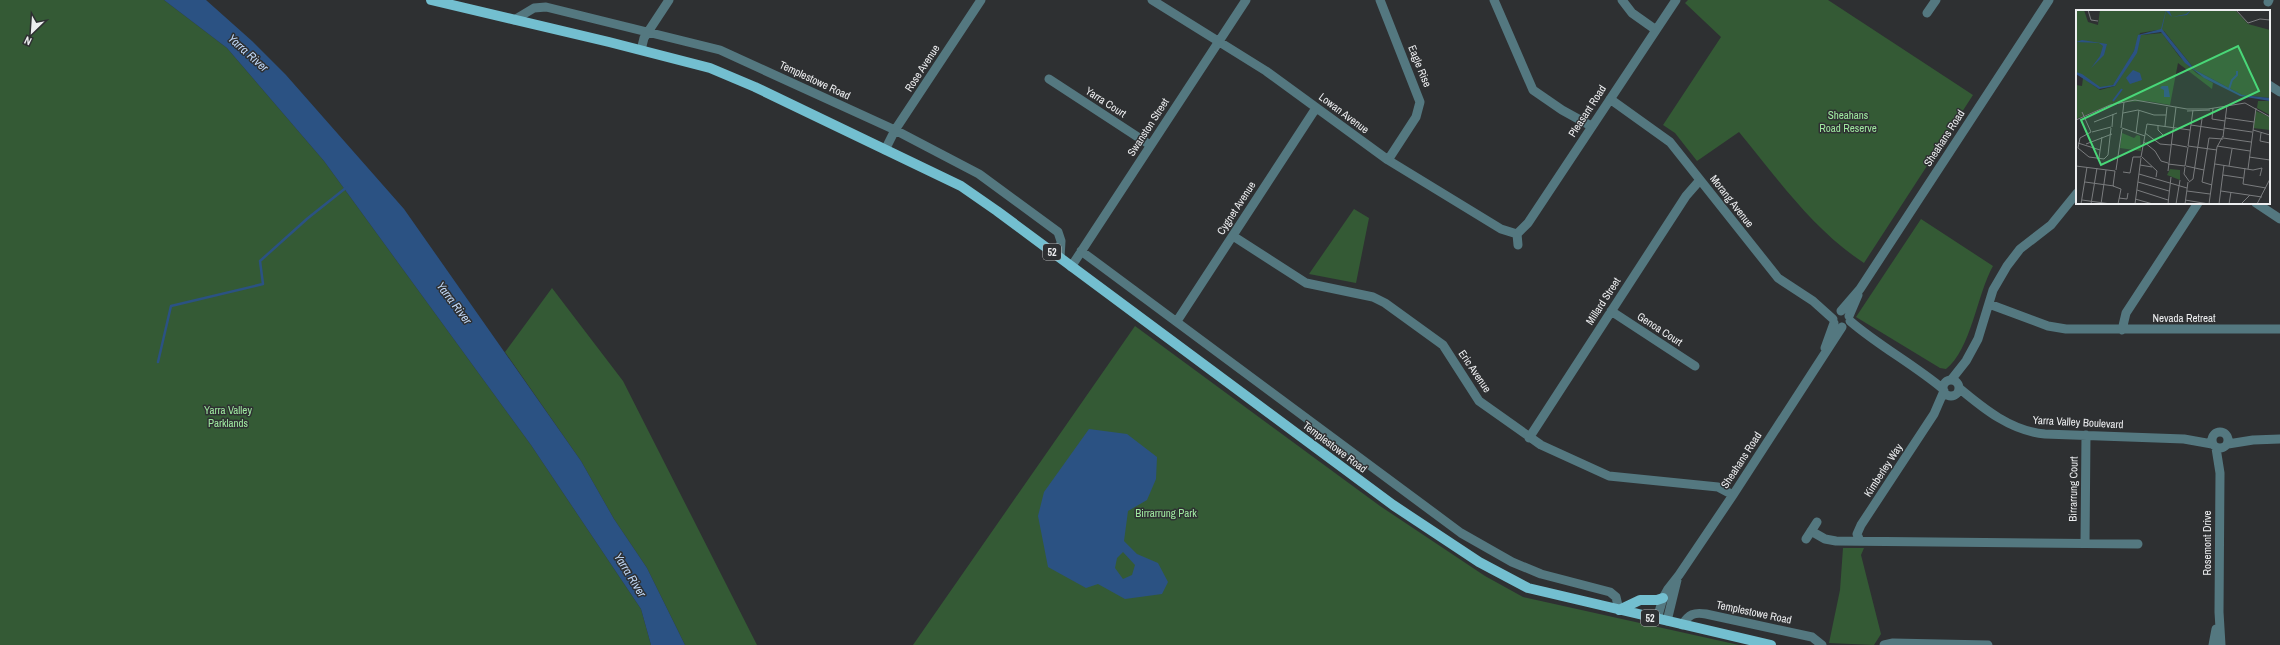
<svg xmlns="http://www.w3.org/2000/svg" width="2280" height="645" font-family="'Archivo Narrow',sans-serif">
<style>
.green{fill:#345a35}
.water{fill:#2b5283;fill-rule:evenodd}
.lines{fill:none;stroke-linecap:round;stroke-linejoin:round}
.stream{stroke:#2b5283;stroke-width:2.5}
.minor{stroke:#547880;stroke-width:9}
.primary{stroke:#73bfd0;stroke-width:10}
.labels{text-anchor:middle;stroke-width:3;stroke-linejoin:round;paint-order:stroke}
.shield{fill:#2e3032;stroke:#b4b5b7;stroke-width:1}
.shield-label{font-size:10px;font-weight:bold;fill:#edeef0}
.street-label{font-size:11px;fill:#edeef0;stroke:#2e3032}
.park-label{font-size:11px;fill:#9fe8a0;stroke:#2e3032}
.water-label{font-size:12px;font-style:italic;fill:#c0d7f5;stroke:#2e3032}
.inset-river{fill:none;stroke:#2b5283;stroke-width:2}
.inset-road{fill:none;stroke:#7a7c7e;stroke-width:1}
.view{fill:#49d778;fill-opacity:0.15;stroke:#49d778;stroke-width:2}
.inset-edge{fill:none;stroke:#edeef0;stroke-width:2}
</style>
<rect width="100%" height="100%" fill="#2e3032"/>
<path class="green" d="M 0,0 L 164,0 L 227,48 L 324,161 L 531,445 L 641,609 L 651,645 L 0,645 Z
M 1688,0 L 1828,0 L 1973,95 L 1864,263 C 1813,230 1777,178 1739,132 L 1697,161 L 1675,133 L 1663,125 L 1721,37 L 1685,3 Z
M 1354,209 L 1369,218 L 1356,283 L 1309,274 Z
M 1921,219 L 1993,266 C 1977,294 1971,350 1946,369 L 1940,368 L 1856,317 Z
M 552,288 L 623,381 L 757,645 L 685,645 L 647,568 L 614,519 L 581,461 L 505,352 Z
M 1135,326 L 1380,506 L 1485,576 L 1523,597 L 1739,645 L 913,645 Z
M 1843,548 L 1864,548 L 1861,555 L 1881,634 L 1874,645 L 1829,643 L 1840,590 Z"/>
<path class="water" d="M 164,0 L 206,0 L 252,41 L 286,75 L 404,209 L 581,461 L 614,519 L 647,568 L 685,645 L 651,645 L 641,609 L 531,445 L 324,161 L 227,48 Z
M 1089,429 L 1127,434 L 1157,457 L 1156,479 L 1147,500 L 1128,511 L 1124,541 L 1137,554 L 1158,563 L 1168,582 L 1162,594 L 1125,599 L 1098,584 L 1086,588 L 1048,567 L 1038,516 L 1044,492 ZM 1123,552 L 1135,565 L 1132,575 L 1123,579 L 1115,568 L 1117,558 Z"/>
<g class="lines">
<path class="stream" d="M 158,362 L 171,306 L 263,284 L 260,261 L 308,218 L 347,187"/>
<path class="minor" d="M 1152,0 L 1266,71 L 1388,160 L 1501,229 L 1517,234
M 1380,0 L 1420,102 L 1416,117 L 1388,160
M 1494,0 L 1533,90 L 1562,110 L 1591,126
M 1622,0 L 1632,13 L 1656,30
M 2268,2 L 2269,0
M 1927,13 L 1936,0
M 514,20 L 534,8 L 546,7 L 720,50 L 895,130 L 979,174 L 1058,232 L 1061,241 L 1060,258
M 641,50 L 644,38 L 669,0
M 1049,79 L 1150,145
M 2269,85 L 2280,92
M 1610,99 L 1670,142 L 1778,278 L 1813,301 L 1833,319
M 885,150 L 895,130 L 981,0
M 2256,203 L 2280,219
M 1517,234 L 1528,223 L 1676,0
M 1517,234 L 1518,245
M 1233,236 L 1306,283 L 1373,297 L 1385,303 L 1443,345 L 1479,401 L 1541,445 L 1609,476 L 1718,487 L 1733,495
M 1081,251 L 1461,533 L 1512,562 L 1541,574 L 1610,592 L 1616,597 L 1619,610
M 1071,267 L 1246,0
M 1989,304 L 2048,326 L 2066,329 L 2280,329
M 1611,311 L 1695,366
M 1841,311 L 1860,289 L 2049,0
M 1849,316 L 1858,295
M 1177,321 L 1316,108
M 1850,321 C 1879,346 1913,364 1943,389
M 2122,330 L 2126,313 L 2198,203
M 1825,348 L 1834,323
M 1951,380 L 1966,361 L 1978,339 L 1993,290 L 2007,266 L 2020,249 L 2051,225 L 2077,193
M1943 388a8 8 0 1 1 16 0a8 8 0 1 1-16 0Z
M 1959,388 C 1984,409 2011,431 2045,434 L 2184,439 L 2212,444
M2212 440a8 8 0 1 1 16 0a8 8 0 1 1-16 0Z
M 1529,438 L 1686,196 L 1700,180
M 2228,444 L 2253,440 L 2280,439
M 2216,448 L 2220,473 L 2219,612 L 2221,645
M 1811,531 L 1825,539 L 1836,541 L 2138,544
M 1806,539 L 1817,522
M 1860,541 L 1857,534 L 1861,525 L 1934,414 L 1944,391
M 2085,543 L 2086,435
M 1657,619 L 1663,598 L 1668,589 L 1679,575 L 1733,495 L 1842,327
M 1667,621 L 1677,580
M 1682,625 C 1689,614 1694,612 1706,614 L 1812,637 L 1822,645
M 1884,645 L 1893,643 L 1988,645
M 2213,645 L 2216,629"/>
<path class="primary" d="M 431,0 L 609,42 L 710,68 L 755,87 L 961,186 L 997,211 L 1393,505 L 1479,562 L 1528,588 L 1771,645
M 1619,610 L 1640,600 L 1657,600 L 1663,598"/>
</g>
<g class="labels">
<g class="shield">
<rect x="1043" y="244" width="18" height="16" rx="3"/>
<rect x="1641" y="610" width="18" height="16" rx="3"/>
</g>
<g class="shield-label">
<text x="1052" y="256">52</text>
<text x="1650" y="622">52</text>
</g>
<g class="street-label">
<text transform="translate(1420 66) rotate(68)" y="4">Eagle Rise</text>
<text transform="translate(922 68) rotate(-57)" y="4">Rose Avenue</text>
<text transform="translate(815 80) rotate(25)" y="4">Templestowe Road</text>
<text transform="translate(1106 102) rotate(33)" y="4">Yarra Court</text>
<text transform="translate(1587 111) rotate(-57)" y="4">Pleasant Road</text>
<text transform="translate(1344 113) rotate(37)" y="4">Lowan Avenue</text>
<text transform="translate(1148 127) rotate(-57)" y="4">Swanston Street</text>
<text transform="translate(1944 138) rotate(-57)" y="4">Sheahans Road</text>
<text transform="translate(1732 201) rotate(52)" y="4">Morang Avenue</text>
<text transform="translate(1236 208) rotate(-57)" y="4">Cygnet Avenue</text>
<text transform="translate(1603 301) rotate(-57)" y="4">Millard Street</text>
<text x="2184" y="322">Nevada Retreat</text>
<text transform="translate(1660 329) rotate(33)" y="4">Genoa Court</text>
<text transform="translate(1475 371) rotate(56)" y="4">Eric Avenue</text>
<text transform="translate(2078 422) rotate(3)" y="4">Yarra Valley Boulevard</text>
<text transform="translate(1335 447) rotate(37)" y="4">Templestowe Road</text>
<text transform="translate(1741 460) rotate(-57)" y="4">Sheahans Road</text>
<text transform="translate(1883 470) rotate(-57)" y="4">Kimberley Way</text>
<text transform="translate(2073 489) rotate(-89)" y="4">Birrarrung Court</text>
<text transform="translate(2207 543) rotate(-90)" y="4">Rosemont Drive</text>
<text transform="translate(1754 612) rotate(12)" y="4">Templestowe Road</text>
</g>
<g class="park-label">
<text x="1848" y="119">Sheahans<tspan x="1848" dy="13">Road Reserve</tspan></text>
<text x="228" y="414">Yarra Valley<tspan x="228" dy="13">Parklands</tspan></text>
<text x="1166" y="517">Birrarrung Park</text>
</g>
<g class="water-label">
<text transform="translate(248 53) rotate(42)" y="4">Yarra River</text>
<text transform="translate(454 303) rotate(53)" y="4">Yarra River</text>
<text transform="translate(630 575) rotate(58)" y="4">Yarra River</text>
</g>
</g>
<g transform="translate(2076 10)">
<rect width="194" height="194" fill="#2e3032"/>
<path d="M 0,0 L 8,0 L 12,12 L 22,15 L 24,0 L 159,0 L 172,14 L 194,20 L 194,88 L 166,85 L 119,60 L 88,21 L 82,20 L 64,23 L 58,41 L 40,73 L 33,77 L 22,77 L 0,62 ZM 86,23 L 103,46 L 120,63 L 137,73 L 136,79 L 102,53 L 94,95 L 71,91 L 42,92 L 0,109 L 0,75 L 6,76 L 7,68 L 24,80 L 39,76 L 52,55 L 65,25 ZM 182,91 L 194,91 L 194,105 L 181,98 ZM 180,101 L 194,107 L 194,120 L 177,118 ZM 46,123 L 58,128 L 61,125 L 64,126 L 65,141 L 44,138 ZM 94,159 L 104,160 L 104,170 L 91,165 Z" fill="#345a35"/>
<path d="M 90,0 L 93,0 L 96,7 L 110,4 L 115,0 L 111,5 L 96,7 L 90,1 L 86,19 L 119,60 L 166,85 L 194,88 L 194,91 L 164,86 L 128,68 L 109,53 L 85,22 L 65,25 L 61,43 L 39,76 L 23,79 L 0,64 L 0,62 L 6,64 L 24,77 L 37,75 L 58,41 L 62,25 L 85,19 ZM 6,30 L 31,34 L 28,45 L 15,58 L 24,46 L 27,36 L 23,33 L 0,32 ZM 57,60 L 64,63 L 66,70 L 54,74 L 50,68 ZM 86,76 L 92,76 L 94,87 L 88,87 L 88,80 L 84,78 Z" fill="#2b5283"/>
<path class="inset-river" d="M 153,79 L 156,70 L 161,65 L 161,61M 37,91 L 46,79"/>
<path class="inset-road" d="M 12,0 L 15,10 L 22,11M 160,0 L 172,13 L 184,9 L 194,10M 137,98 L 136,109 L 149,111M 111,101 L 134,100M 6,102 L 15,122M 47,103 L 62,100 L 78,105 L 90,105M 150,108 L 178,112M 0,110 L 34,95 L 59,90 L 111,99 L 132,99 L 169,93 L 194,107M 18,112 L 41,103M 71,114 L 114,120M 82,115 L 82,120 L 88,126M 115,115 L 148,120M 89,116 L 91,97M 36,117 L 37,104M 45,118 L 48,92M 46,118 L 69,126M 148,118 L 176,122M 177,120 L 194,125M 15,122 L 4,128 L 2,138 L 13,147 L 28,149 L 32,145 L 35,118M 16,122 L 35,117M 60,123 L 63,100M 69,123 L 84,134 L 95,135M 185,123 L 184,131 L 194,133M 147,127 L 151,95M 147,128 L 175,132M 68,132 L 79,141 L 85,151 L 92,153M 2,133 L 24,140M 10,134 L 36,124M 95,134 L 111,137M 112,136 L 117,100M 112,136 L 141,140M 141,136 L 174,141M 65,147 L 71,114M 66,147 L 81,161 L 80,167M 173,147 L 194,150M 23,148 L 26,127M 92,154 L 109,156M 139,154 L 177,160 L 186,158 L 184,166M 64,155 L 76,157M 0,156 L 39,161M 109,156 L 112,137M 110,156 L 128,160M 153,156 L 156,139M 109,157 L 108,164 L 113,171M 169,158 L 167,174 L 190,178M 172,159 L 180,98M 40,160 L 46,119M 39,161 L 37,176 L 45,179 L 42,194M 92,161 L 100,97M 47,162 L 54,163 L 57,147 L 65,147M 63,164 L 111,178M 147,165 L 167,168M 9,172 L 38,176M 62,172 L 93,181M 113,172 L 117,169 L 126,109M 136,175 L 126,172 L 133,128 L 147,129M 61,180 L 92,190M 111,181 L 134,184M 145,181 L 186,187M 43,188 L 51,189 L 52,183M 59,189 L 77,194M 6,190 L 35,194M 109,190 L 133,194M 5,194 L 11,157M 15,194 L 21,158M 25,194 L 30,160M 59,194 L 65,148M 92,194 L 95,167M 100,194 L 104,170M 109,194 L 112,172M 133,194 L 141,137 L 147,126M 143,194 L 148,155M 153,194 L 155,182M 165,194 L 174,185M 181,194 L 194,169"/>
<path class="view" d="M 162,36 L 183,81 L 25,155 L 5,110 Z"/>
<rect width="194" height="194" class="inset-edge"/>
</g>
<g transform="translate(32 32) rotate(205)" stroke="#2e3032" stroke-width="3" paint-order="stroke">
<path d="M0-3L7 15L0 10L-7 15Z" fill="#edeef0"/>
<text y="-6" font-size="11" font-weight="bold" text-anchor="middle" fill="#edeef0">N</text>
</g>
</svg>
